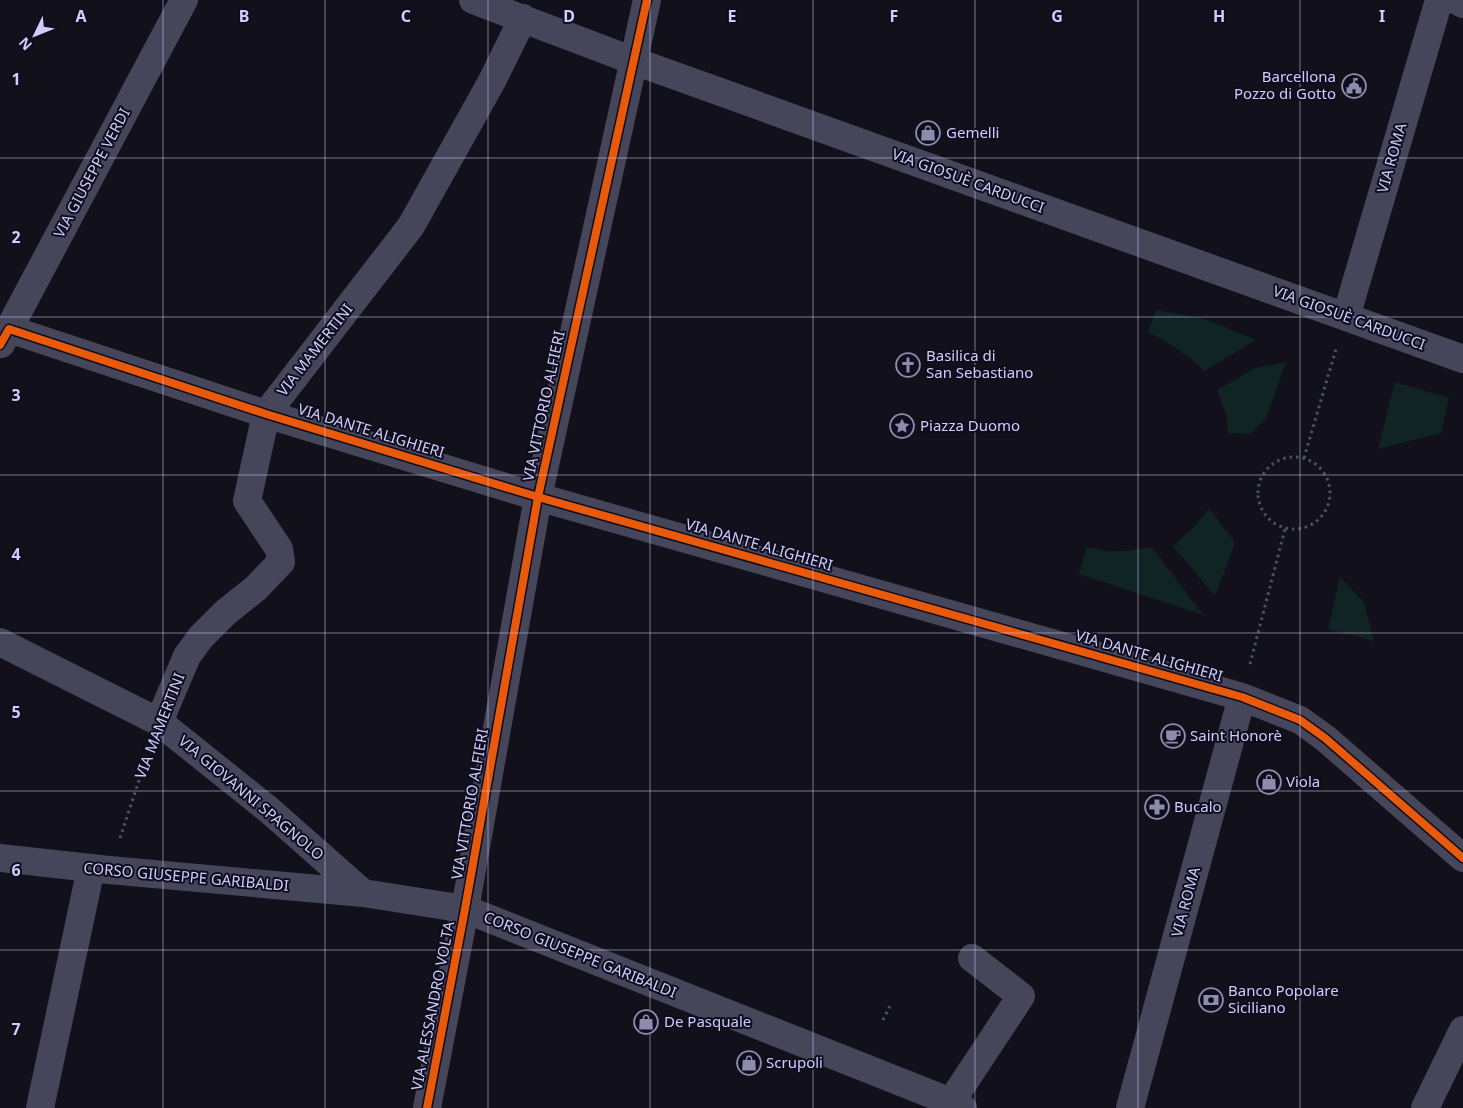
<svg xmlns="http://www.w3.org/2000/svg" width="1463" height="1108" font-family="'Noto Sans',sans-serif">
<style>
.green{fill:#112424}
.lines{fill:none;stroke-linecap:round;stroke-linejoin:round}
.path{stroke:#485661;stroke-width:3;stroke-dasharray:2.5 4;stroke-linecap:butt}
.street{stroke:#46465a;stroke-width:28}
.cycleway-casing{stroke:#0f0d1d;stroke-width:11}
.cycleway{stroke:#e8590c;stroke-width:8}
.grid{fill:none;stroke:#d0cdfc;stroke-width:1;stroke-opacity:0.55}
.labels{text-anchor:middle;stroke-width:4;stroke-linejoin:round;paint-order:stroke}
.poi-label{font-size:15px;fill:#d0cdfc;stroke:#0f0d1d;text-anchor:start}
.street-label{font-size:15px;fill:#d0cdfc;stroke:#0f0d1d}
.grid-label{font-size:16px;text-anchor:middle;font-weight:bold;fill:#d0cdfc;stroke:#0f0d1d;stroke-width:4;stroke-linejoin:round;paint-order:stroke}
</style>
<rect width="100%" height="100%" fill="#12101a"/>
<path class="green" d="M 1156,310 L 1205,319 L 1256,340 L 1204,371 C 1188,354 1169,343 1148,332 Z
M 1286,362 L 1266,419 L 1250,434 L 1228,433 L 1226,414 L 1217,390 L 1255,368 Z
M 1395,382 L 1449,398 L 1441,433 L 1378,449 Z
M 1209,508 L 1235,543 L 1215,596 L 1173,546 L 1194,527 Z
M 1087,547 C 1113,554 1127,551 1152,547 L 1203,615 L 1079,574 Z
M 1340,577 L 1364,602 L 1374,641 L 1328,629 Z"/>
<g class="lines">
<path class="path" d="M1258 493a36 36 0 1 1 72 0a36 36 0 1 1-72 0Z
M 1304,458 L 1336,349
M 1250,664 L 1285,529
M 120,838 L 147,756
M 883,1020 L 890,1006"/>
<path class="street" d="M 473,0 L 634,61 L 1463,359
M 1455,0 L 1463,4
M 1346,317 L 1439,0
M 9,329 L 266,414 L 538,497 L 1242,697 L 1300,720 L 1325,738 L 1463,858
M 1,344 L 184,0
M 0,642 L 159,722 L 269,810 L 363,893
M 159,722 L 187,656 L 201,637 L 226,612 L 255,589 L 281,562 L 279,549 L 247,501 L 266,414 L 411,226 L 492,81 L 523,18
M 0,858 L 109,870 L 363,893 L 465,909 L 951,1102 L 963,1108
M 951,1102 L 1021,996 L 972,958
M 40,1108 L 91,868
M 427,1108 L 465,909 L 538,497 L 647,0
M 1130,1108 L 1242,697
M 1425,1108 L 1463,1030"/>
<g class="cycleway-casing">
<path id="cycleway" d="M 0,345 L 9,329 L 266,414 L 538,497 L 1242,697 L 1300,720 L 1325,738 L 1463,858
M 427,1108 L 465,909 L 538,497 L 647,0"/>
</g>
<use href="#cycleway" class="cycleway"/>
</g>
<path class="grid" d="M 163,0 L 163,1108M 325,0 L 325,1108M 488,0 L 488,1108M 650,0 L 650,1108M 813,0 L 813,1108M 975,0 L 975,1108M 1138,0 L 1138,1108M 1300,0 L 1300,1108M 0,158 L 1463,158M 0,317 L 1463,317M 0,475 L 1463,475M 0,633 L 1463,633M 0,791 L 1463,791M 0,950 L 1463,950"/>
<defs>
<g id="civic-ring" transform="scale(1.25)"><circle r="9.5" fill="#0f0d1d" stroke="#8e8bad" stroke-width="1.5"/><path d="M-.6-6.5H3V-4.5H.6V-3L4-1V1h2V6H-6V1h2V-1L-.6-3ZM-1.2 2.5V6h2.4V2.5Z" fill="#8e8bad"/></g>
<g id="shop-ring" transform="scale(1.25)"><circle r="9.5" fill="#0f0d1d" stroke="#8e8bad" stroke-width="1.5"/><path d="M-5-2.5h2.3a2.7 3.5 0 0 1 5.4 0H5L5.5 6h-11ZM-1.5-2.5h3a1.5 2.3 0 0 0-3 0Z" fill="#8e8bad"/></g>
<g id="church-ring" transform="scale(1.25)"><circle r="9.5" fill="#0f0d1d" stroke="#8e8bad" stroke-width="1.5"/><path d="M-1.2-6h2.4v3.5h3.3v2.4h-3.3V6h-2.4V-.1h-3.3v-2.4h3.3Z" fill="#8e8bad"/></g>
<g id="sight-ring" transform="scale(1.25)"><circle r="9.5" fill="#0f0d1d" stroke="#8e8bad" stroke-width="1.5"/><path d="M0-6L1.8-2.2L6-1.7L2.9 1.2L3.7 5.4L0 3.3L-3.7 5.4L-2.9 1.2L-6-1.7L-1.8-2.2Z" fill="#8e8bad"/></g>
<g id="cafe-ring" transform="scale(1.25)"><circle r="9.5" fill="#0f0d1d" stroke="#8e8bad" stroke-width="1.5"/><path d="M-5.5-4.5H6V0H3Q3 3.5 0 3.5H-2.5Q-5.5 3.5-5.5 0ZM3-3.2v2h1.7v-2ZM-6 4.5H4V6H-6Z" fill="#8e8bad"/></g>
<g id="pharmacy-ring" transform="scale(1.25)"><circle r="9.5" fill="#0f0d1d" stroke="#8e8bad" stroke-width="1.5"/><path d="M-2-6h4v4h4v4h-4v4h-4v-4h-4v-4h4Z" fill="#8e8bad"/></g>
<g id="bank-ring" transform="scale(1.25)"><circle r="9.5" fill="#0f0d1d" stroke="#8e8bad" stroke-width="1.5"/><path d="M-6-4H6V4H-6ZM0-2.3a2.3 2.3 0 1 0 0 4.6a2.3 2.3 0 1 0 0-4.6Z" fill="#8e8bad"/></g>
</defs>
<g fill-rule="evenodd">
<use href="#civic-ring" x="1354" y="86"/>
<use href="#shop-ring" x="928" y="133"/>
<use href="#church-ring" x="908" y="365"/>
<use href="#sight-ring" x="902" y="426"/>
<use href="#cafe-ring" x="1173" y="736"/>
<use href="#shop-ring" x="1269" y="782"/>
<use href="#pharmacy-ring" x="1157" y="807"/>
<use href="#bank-ring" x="1211" y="1000"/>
<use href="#shop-ring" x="646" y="1022"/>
<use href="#shop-ring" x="749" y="1063"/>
</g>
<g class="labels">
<g class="poi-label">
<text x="1336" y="82" text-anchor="end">Barcellona<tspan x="1336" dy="17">Pozzo di Gotto</tspan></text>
<text x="946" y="138">Gemelli</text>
<text x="926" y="361">Basilica di<tspan x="926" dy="17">San Sebastiano</tspan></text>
<text x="920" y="431">Piazza Duomo</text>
<text x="1190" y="741">Saint Honorè</text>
<text x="1286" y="787">Viola</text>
<text x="1174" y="812">Bucalo</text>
<text x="1228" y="996">Banco Popolare<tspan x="1228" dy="17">Siciliano</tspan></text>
<text x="664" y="1027">De Pasquale</text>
<text x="766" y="1068">Scrupoli</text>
</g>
<g class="street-label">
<text transform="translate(1392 158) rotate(-74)" y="5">VIA ROMA</text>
<text transform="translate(92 173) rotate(-62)" y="5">VIA GIUSEPPE VERDI</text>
<text transform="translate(968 181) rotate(20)" y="5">VIA GIOSUÈ CARDUCCI</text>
<text transform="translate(1349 318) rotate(20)" y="5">VIA GIOSUÈ CARDUCCI</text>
<text transform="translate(315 350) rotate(-52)" y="5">VIA MAMERTINI</text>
<text transform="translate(544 406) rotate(-78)" y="5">VIA VITTORIO ALFIERI</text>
<text transform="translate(371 431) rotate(17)" y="5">VIA DANTE ALIGHIERI</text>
<text transform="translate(759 545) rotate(16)" y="5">VIA DANTE ALIGHIERI</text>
<text transform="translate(1149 656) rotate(16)" y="5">VIA DANTE ALIGHIERI</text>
<text transform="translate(160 726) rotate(-69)" y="5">VIA MAMERTINI</text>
<text transform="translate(251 798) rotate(40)" y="5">VIA GIOVANNI SPAGNOLO</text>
<text transform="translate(470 804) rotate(-80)" y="5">VIA VITTORIO ALFIERI</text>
<text transform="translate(186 877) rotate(5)" y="5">CORSO GIUSEPPE GARIBALDI</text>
<text transform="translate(1186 902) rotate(-75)" y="5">VIA ROMA</text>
<text transform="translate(580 955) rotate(22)" y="5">CORSO GIUSEPPE GARIBALDI</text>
<text transform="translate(433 1006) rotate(-79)" y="5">VIA ALESSANDRO VOLTA</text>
</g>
</g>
<g class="grid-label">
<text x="81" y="22">A</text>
<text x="244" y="22">B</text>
<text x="406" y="22">C</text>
<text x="569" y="22">D</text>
<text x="732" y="22">E</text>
<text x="894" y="22">F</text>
<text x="1057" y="22">G</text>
<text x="1219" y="22">H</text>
<text x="1382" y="22">I</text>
<text x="16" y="85">1</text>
<text x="16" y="243">2</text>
<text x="16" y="401">3</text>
<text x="16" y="560">4</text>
<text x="16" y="718">5</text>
<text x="16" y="876">6</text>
<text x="16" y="1035">7</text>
</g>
<g transform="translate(35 35) rotate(227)" stroke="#0f0d1d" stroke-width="4" paint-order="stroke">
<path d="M0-4L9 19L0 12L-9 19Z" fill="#d0cdfc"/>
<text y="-8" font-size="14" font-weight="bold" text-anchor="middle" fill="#d0cdfc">N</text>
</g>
</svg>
